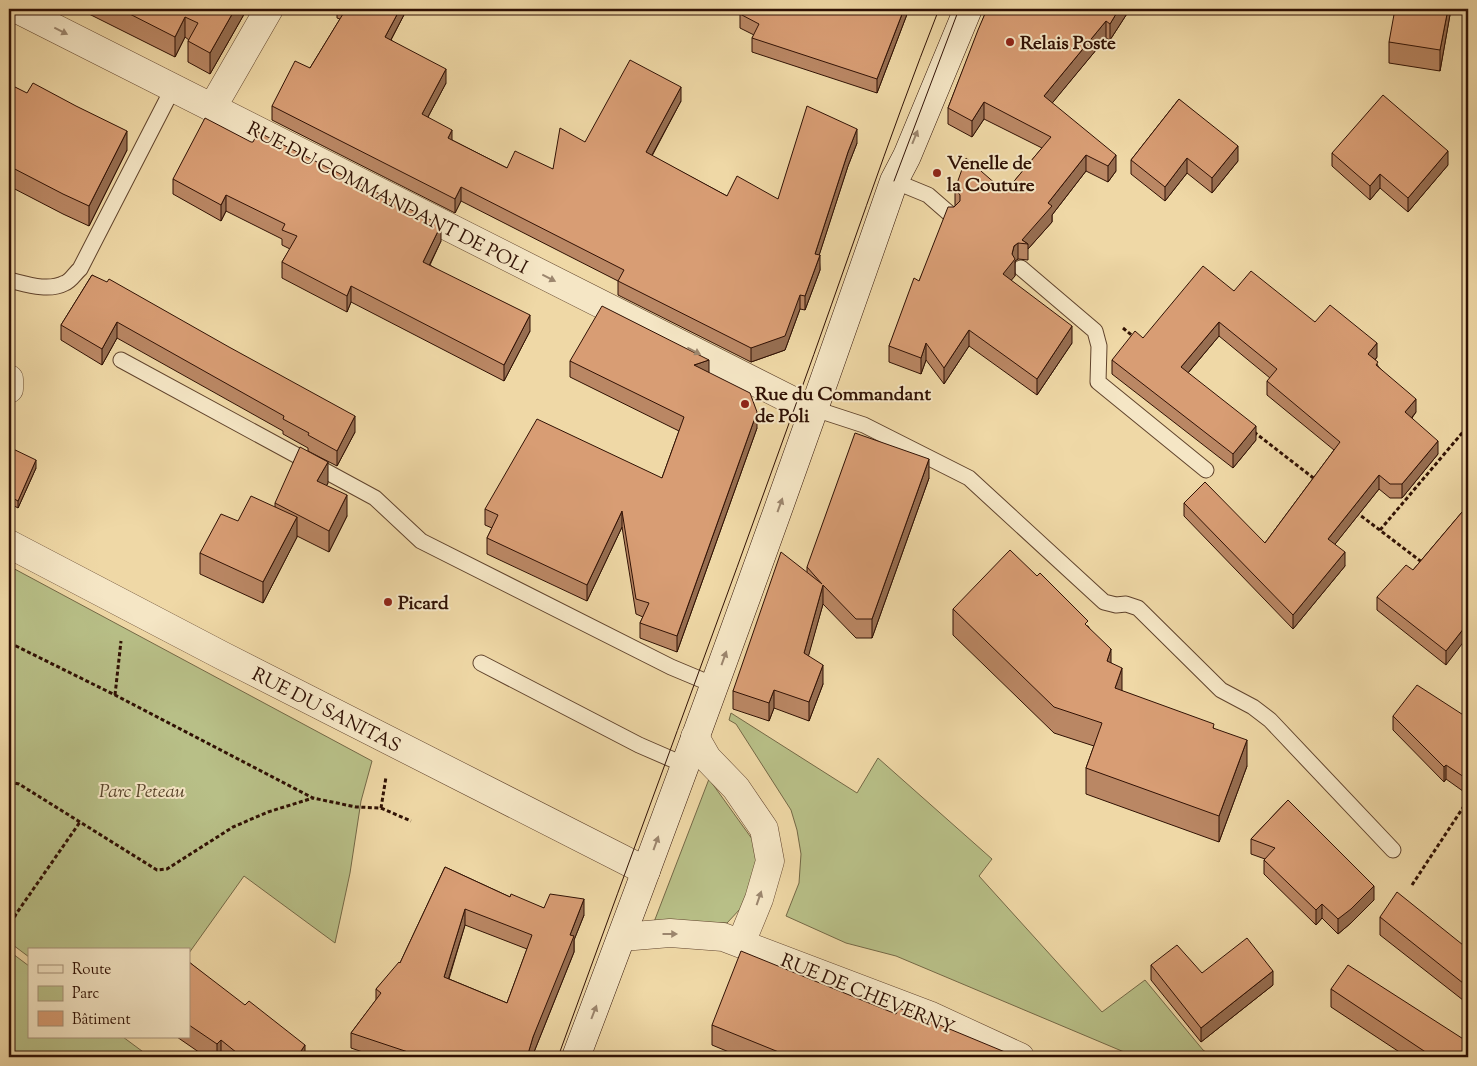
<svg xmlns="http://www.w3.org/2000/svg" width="1477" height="1066" font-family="'Sorts Mill Goudy',serif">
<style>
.green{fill:#b8bf87;stroke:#746846}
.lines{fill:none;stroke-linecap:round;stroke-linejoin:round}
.lane-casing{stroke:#60432c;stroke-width:17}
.street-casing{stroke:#60432c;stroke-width:29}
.secondary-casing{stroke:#301104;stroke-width:29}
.path{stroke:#301104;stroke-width:3;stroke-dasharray:4 2.5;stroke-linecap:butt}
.lane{stroke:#f5e6c5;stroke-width:15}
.street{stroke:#f5e6c5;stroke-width:28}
.secondary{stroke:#f5e6c5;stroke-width:28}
.tram{stroke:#301104;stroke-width:1}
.wall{fill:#ba8764;stroke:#301104;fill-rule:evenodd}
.shaded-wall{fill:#976e51;stroke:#301104}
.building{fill:#d89d74;stroke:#301104;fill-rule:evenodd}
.oneway{fill:#9c866e}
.poi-dot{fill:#8f2418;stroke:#f5e6c5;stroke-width:2}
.labels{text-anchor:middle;stroke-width:4;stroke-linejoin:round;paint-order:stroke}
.poi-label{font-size:19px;font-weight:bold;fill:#301104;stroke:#f5e6c5;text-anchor:start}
.street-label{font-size:19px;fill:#301104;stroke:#f5e6c5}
.park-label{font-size:19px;font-style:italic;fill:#59452b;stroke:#f5e6c5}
</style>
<rect width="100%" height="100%" fill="#efd8a6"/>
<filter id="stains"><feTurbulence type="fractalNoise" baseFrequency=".004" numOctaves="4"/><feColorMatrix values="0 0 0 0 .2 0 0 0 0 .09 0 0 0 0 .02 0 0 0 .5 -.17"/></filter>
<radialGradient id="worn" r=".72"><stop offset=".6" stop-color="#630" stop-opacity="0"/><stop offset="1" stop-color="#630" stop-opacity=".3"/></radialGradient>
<path class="green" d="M 9,566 L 372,761 L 361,801 L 350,873 L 335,943 L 244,876 L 189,953 L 189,950 L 29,950 L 29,957 L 9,942 Z
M 731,713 L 857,793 L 878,758 L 992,859 L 979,876 L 1102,1012 L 1145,980 L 1203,1050 L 1213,1057 L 1136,1057 L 896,956 L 846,943 L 786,916 L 799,883 L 801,854 L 797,830 L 791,810 L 736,724 L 729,720 Z
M 709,779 L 755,843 L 757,866 L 741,908 L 727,923 L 654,922 Z
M 9,951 L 29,966 L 29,1037 L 123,1037 L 150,1057 L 9,1057 Z"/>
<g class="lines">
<g class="lane-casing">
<path id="lane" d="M 894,181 L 928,195 L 951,215
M 1021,268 L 1095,331 L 1099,346 L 1098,382 L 1206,470
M 9,280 C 26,284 48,292 65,283 C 71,281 75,273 80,269 L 173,88
M 121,360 L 375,498 L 421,541 L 671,667 L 714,685
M 815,409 L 864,425 L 969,478 L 1104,602 L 1116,605 L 1126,604 L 1138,608 L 1221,690 L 1253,707 L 1270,720 L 1393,850
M 481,663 L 639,745 L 685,765"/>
</g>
<g class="street-casing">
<path id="street" d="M 17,9 L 797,403 L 815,409
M 212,108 L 269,9
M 9,379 L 9,389
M 9,544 L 223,656 L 646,871
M 695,737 L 707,758 L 736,788 L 764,829 L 770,861 L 759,899 L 741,943
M 622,937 L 670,933 L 723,937 L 929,1015 L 1020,1057"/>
</g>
<g class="secondary-casing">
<path id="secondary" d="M 576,1057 C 686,767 792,475 894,181 L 907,156 L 968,9"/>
</g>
<path class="path" d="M 1123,328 L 1135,338
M 1254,432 L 1316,480
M 1356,512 L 1423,563
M 1380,530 L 1468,426
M 9,645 L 16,646 L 115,695 L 313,798 L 356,807 L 381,808 L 386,777
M 115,695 L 121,641
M 9,782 L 19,784 L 157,870 L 167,869 L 233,827 L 268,812 L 313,798
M 381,808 L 411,821
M 1412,885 L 1468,800
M 9,929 L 16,914 L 80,822"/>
<use href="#lane" class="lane"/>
<use href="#street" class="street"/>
<use href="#secondary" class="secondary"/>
<path class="tram" d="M 894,181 L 959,9
M 558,1057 C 637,839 718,622 796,404 C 844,272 888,139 939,9"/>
</g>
<path class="wall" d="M 79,9 L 247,9 L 210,74 L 188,62 L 188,41 L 189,40 L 185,37 L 175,57 Z
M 337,9 L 407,9 L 391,40 L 446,83 L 428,117 L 452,140 L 507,168 L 553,169 L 585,142 L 681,101 L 652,156 L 727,196 L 778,199 L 857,143 L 848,166 L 819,255 L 820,270 L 805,310 L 800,309 L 785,350 L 751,362 L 618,295 L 618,281 L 461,201 L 455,213 L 272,120 L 272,106 L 310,68 L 340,19 L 337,18 Z
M 909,9 L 877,93 L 752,52 L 752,38 L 754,35 L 740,28 L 740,14 Z
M 987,9 L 1130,9 L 1110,40 L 1106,38 L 1052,103 L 1116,171 L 1108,182 L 1086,171 L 1052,215 L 1052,222 L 1028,249 L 1028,260 L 1018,259 L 1015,261 L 1015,276 L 1011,280 L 1072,343 L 1037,395 L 969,346 L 944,384 L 926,360 L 921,374 L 889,362 L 889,346 L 919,281 L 955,206 L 955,189 L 1005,192 L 1042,148 L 984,119 L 972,137 L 948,124 L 948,108 Z
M 1451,9 L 1440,71 L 1389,63 L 1389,42 Z
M 9,84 L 127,150 L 89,226 L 63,214 L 9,186 Z
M 1179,99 L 1238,161 L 1212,193 L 1187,173 L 1165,201 L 1131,174 L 1131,160 Z
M 1332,153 L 1448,165 L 1408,212 L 1380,188 L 1370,200 L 1332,166 Z
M 173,179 L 441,241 L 430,265 L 530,331 L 504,381 L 351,302 L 347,312 L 282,278 L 282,262 L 290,249 L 282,245 L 282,239 L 226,211 L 221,221 L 173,194 Z
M 92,275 L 355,432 L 337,466 L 308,451 L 308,448 L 283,434 L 283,431 L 117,338 L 102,365 L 61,340 L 61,325 Z
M 1234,291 L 1315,322 L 1377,357 L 1375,360 L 1378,366 L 1416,412 L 1412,418 L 1438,454 L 1402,498 L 1390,498 L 1379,489 L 1335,544 L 1345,566 L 1293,629 L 1184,516 L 1184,503 L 1265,543 L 1334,450 L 1267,395 L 1267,381 L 1270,378 L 1219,336 L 1188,373 L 1256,440 L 1233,468 L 1112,374 L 1112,360 L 1143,338 Z
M 570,361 L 709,373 L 757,428 L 677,652 L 640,638 L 640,623 L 643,617 L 636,614 L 622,527 L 587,601 L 487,554 L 487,538 L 492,528 L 485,525 L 485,509 L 662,478 L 679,431 L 570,377 Z
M 9,447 L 36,468 L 18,508 L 9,503 Z
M 929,478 L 872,638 L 856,638 L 823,604 L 808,656 L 823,684 L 809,721 L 774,708 L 769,721 L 733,709 L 733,691 L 807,572 L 807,567 Z
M 328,483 L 326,486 L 347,516 L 329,552 L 297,536 L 297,537 L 263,603 L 200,574 L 200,553 L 275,507 L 275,503 Z
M 1468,505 L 1446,665 L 1377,610 L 1377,597 L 1413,570 Z
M 953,609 L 1088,626 L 1111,663 L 1122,691 L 1214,728 L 1247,766 L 1219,842 L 1086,794 L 1086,768 L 1094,746 L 1054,733 L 953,635 Z
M 1393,716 L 1468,718 L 1468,792 L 1467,794 L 1446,779 L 1444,782 L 1393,730 Z
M 1288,800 L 1374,900 L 1351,923 L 1338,934 L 1322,918 L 1316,925 L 1264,874 L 1264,860 L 1265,859 L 1251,854 L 1251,839 Z
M 445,867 L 510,897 L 544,908 L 584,915 L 574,940 L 574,952 L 532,1057 L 377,1057 L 351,1048 L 351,1033 L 376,1000 L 376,989 L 400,963 ZM 465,925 L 527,949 L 507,1003 L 449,979 Z
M 1380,917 L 1468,949 L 1468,1004 L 1380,935 Z
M 189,962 L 305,1057 L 206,1057 L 177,1037 L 189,1037 Z
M 1151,965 L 1202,973 L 1273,985 L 1201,1042 L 1151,980 Z
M 1331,989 L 1468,1057 L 1407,1057 L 1331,1007 Z
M 896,1014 L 1017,1057 L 741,1057 L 712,1045 L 712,1025 Z"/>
<path class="shaded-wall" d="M 235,9 L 247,9 L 210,74 L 210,53 Z
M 400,9 L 407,9 L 385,51 L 385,37 Z
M 904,9 L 909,9 L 877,93 L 877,79 Z
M 1119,9 L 1130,9 L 1110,40 L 1110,24 Z
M 1448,9 L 1451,9 L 1440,71 L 1440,50 Z
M 185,17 L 185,37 L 175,57 L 175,37 Z
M 1106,21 L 1106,38 L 1044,113 L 1044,96 Z
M 446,69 L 446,83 L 422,128 L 422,114 Z
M 681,87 L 681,101 L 646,166 L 646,152 Z
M 984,102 L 984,119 L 972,137 L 972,121 Z
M 857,129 L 857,143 L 848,166 L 815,268 L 815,254 L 848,152 Z
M 452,130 L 452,144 L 448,138 Z
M 127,131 L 127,150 L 89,226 L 89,206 Z
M 1238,146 L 1238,161 L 1212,193 L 1212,178 Z
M 1448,151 L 1448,165 L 1408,212 L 1408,198 Z
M 1086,155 L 1086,171 L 1052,215 L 1052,222 L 1028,249 L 1028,244 L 1022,240 L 1048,203 Z
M 1116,155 L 1116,171 L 1108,182 L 1108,166 Z
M 1187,158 L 1187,173 L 1165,201 L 1165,187 Z
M 1380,174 L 1380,188 L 1370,200 L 1370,186 Z
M 461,187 L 461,201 L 455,213 L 455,199 Z
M 226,195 L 226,211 L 221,221 L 221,205 Z
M 441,225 L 441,241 L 423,278 L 423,262 Z
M 1018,243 L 1018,259 L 1015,261 L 1015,276 L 1003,290 L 1003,274 L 1012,254 L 1014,246 Z
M 820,255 L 820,270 L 805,310 L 805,296 Z
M 351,286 L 351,302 L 347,312 L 347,296 Z
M 800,295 L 800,309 L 785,350 L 751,362 L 751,348 Z
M 530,315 L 530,331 L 504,381 L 504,365 Z
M 117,322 L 117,338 L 102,365 L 102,349 Z
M 1219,322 L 1219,336 L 1181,381 L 1181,367 Z
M 1072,326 L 1072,343 L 1037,395 L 1037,379 Z
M 969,330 L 969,346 L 944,384 L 944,368 Z
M 926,343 L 926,360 L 921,374 L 921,358 Z
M 1377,343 L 1377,357 L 1368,368 L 1368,354 Z
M 709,360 L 709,376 L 694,365 Z
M 1416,399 L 1416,412 L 1405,426 L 1405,412 Z
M 757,412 L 757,428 L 677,652 L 677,636 Z
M 355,416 L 355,432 L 337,466 L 337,451 Z
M 1256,426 L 1256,440 L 1233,468 L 1233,454 Z
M 1438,441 L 1438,454 L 1402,498 L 1402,484 Z
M 929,459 L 929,478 L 872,638 L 872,619 Z
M 36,460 L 36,468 L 18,508 L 18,501 Z
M 328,462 L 328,483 L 317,502 L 317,481 Z
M 1379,475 L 1379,489 L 1328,553 L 1328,539 Z
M 347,495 L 347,516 L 329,552 L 329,531 Z
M 622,511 L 622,527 L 587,601 L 587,585 Z
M 297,517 L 297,537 L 263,603 L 263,582 Z
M 1345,552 L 1345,566 L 1293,629 L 1293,615 Z
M 823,585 L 823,604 L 804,672 L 804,653 Z
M 1468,623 L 1468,636 L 1446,665 L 1446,651 Z
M 1111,649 L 1111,675 L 1107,661 Z
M 823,665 L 823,684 L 809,721 L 809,702 Z
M 1122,668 L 1122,694 L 1115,688 Z
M 774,690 L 774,708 L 769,721 L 769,703 Z
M 1247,740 L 1247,766 L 1219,842 L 1219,816 Z
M 1446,765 L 1446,779 L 1444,782 L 1444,767 Z
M 1468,777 L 1468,792 L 1467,794 L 1467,779 Z
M 1374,886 L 1374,900 L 1351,923 L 1338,934 L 1338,919 Z
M 584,899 L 584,915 L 574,940 L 574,952 L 532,1057 L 527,1057 L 533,1037 L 570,935 Z
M 1322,904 L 1322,918 L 1316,925 L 1316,910 Z
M 465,909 L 465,925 L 444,993 L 444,977 Z
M 1273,971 L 1273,985 L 1201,1042 L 1201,1028 Z
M 221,1040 L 221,1057 L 217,1057 L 217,1044 Z
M 305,1045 L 305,1057 L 297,1057 Z"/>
<path class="building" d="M 120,9 L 235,9 L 210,53 L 188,41 L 198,23 L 185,17 L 175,37 Z
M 346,9 L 400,9 L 385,37 L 446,69 L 422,114 L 452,130 L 448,138 L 507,168 L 515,151 L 553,169 L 560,128 L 585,142 L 630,60 L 681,87 L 646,152 L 727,196 L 737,176 L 778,199 L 807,106 L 857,129 L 848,152 L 815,254 L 820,255 L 805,296 L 800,295 L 785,336 L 751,348 L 618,281 L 624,270 L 461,187 L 455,199 L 272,106 L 295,61 L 310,68 Z
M 743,9 L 904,9 L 877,79 L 752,38 L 759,24 L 740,14 Z
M 987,9 L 1119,9 L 1110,24 L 1106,21 L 1044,96 L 1116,155 L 1108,166 L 1086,155 L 1048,203 L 1052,206 L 1022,240 L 1028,244 L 1018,243 L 1014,246 L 1012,254 L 1015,259 L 1003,274 L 1072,326 L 1037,379 L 969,330 L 944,368 L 926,343 L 921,358 L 889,346 L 914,278 L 919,281 L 948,207 L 954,207 L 960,201 L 960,195 L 955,189 L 966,158 L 1005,192 L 1051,137 L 984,102 L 972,121 L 948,108 L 978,30 Z
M 1395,9 L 1448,9 L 1440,50 L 1389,42 Z
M 33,83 L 76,106 L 127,131 L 89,206 L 63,194 L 9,166 L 9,84 L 27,93 Z
M 1383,95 L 1448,151 L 1408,198 L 1380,174 L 1370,186 L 1332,153 Z
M 1179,99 L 1238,146 L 1212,178 L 1187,158 L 1165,187 L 1131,160 Z
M 205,118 L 251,142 L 253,142 L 258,132 L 441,225 L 423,262 L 530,315 L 504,365 L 351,286 L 347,296 L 282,262 L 297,236 L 282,230 L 285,224 L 226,195 L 221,205 L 173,179 Z
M 1203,266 L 1234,291 L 1251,271 L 1315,322 L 1330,305 L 1377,343 L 1368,354 L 1378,362 L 1376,365 L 1416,399 L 1405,412 L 1438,441 L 1402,484 L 1390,484 L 1379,475 L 1328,539 L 1345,552 L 1293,615 L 1184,503 L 1205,482 L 1265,543 L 1340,442 L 1267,381 L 1277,369 L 1219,322 L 1181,367 L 1256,426 L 1233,454 L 1112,360 L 1135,331 L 1143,338 Z
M 92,275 L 107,282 L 109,279 L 229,347 L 355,416 L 337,451 L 308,435 L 309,433 L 283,419 L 284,416 L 117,322 L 102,349 L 61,325 Z
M 602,306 L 709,360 L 694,365 L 750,393 L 757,412 L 677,636 L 640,623 L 649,603 L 636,599 L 622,511 L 587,585 L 487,538 L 498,515 L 485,509 L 537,419 L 662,478 L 684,417 L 570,361 Z
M 855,433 L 929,459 L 872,619 L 856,619 L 823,585 L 804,653 L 823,665 L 809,702 L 774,690 L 769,703 L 733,691 L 781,552 L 822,584 L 807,567 Z
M 9,447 L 36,460 L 18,501 L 9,496 Z
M 300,447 L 328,462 L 317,481 L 347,495 L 329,531 L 275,503 Z
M 251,496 L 297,517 L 263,582 L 200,553 L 221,514 L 238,521 Z
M 1468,505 L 1468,623 L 1446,651 L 1377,597 L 1406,565 L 1413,570 Z
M 1010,550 L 1037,576 L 1040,573 L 1088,621 L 1085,624 L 1111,649 L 1107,661 L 1122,668 L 1115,688 L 1214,724 L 1213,728 L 1247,740 L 1219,816 L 1086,768 L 1102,723 L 1054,707 L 953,609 Z
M 1417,685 L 1468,718 L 1468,777 L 1467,779 L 1446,765 L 1444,767 L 1393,716 Z
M 1288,800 L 1374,886 L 1351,909 L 1338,919 L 1322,904 L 1316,910 L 1264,860 L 1275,848 L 1251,839 Z
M 445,867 L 510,897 L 511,894 L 544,908 L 550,894 L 584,899 L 570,935 L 574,936 L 533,1037 L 527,1057 L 423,1057 L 351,1033 L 381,993 L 376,989 L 399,962 L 400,963 ZM 465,909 L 532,935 L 507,1003 L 444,977 Z
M 1397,892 L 1468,949 L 1468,987 L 1380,917 Z
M 1247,938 L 1273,971 L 1201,1028 L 1151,965 L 1177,945 L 1202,973 Z
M 741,951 L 896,1014 L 899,1008 L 1017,1057 L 791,1057 L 712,1025 Z
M 189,962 L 245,1005 L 249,1001 L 305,1045 L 297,1057 L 242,1057 L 221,1040 L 217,1044 L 189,1025 Z
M 1348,965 L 1468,1042 L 1468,1057 L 1433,1057 L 1331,989 Z"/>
<defs><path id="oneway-solid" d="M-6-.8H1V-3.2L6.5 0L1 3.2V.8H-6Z" transform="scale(1.25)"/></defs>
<g class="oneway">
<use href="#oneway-solid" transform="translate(61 31) rotate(27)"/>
<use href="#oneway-solid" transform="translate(915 137) rotate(-68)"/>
<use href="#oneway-solid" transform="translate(549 278) rotate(27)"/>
<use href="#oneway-solid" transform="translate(694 351) rotate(27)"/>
<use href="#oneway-solid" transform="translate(780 505) rotate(-70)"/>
<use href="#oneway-solid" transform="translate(724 658) rotate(-70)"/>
<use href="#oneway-solid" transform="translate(656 843) rotate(-70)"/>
<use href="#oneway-solid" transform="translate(759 898) rotate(-71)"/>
<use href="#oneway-solid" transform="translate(670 934)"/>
<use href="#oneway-solid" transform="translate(594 1012) rotate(-69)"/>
</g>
<g class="poi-dot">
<circle cx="1010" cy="42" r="5"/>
<circle cx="937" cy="173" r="5"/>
<circle cx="745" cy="404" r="5"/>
<circle cx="388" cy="602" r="5"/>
</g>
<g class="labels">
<g class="poi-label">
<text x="1020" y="49">Relais Poste</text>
<text x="947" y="169">Venelle de<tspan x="947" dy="22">la Couture</tspan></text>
<text x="755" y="400">Rue du Commandant<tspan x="755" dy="22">de Poli</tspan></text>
<text x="398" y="609">Picard</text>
</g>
<g class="street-label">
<text transform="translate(388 197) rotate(27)" y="7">RUE DU COMMANDANT DE POLI</text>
<text transform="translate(327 709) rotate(27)" y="7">RUE DU SANITAS</text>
<text transform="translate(868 993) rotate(22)" y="7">RUE DE CHEVERNY</text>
</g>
<g class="park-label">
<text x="142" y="797">Parc Peteau</text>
</g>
</g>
<rect width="1477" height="1066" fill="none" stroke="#efd8a6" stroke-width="30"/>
<rect x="10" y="10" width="1457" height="1046" fill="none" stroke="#301104" stroke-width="2.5"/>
<rect x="15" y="15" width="1447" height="1036" fill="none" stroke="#301104"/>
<rect x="28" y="948" width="162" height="90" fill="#f5e6c5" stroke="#a69178"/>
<rect x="38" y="965" width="25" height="8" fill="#f5e6c5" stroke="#a69178"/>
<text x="72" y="974" font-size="15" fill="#301104">Route</text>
<rect x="38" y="986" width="25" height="15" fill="#b8bf87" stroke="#a69178"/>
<text x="72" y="998" font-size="15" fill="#301104">Parc</text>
<rect x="38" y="1011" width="25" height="15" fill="#d89d74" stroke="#a69178"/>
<text x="72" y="1024" font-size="15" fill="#301104">Bâtiment</text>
<rect width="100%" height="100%" filter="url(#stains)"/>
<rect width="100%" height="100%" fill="url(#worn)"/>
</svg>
